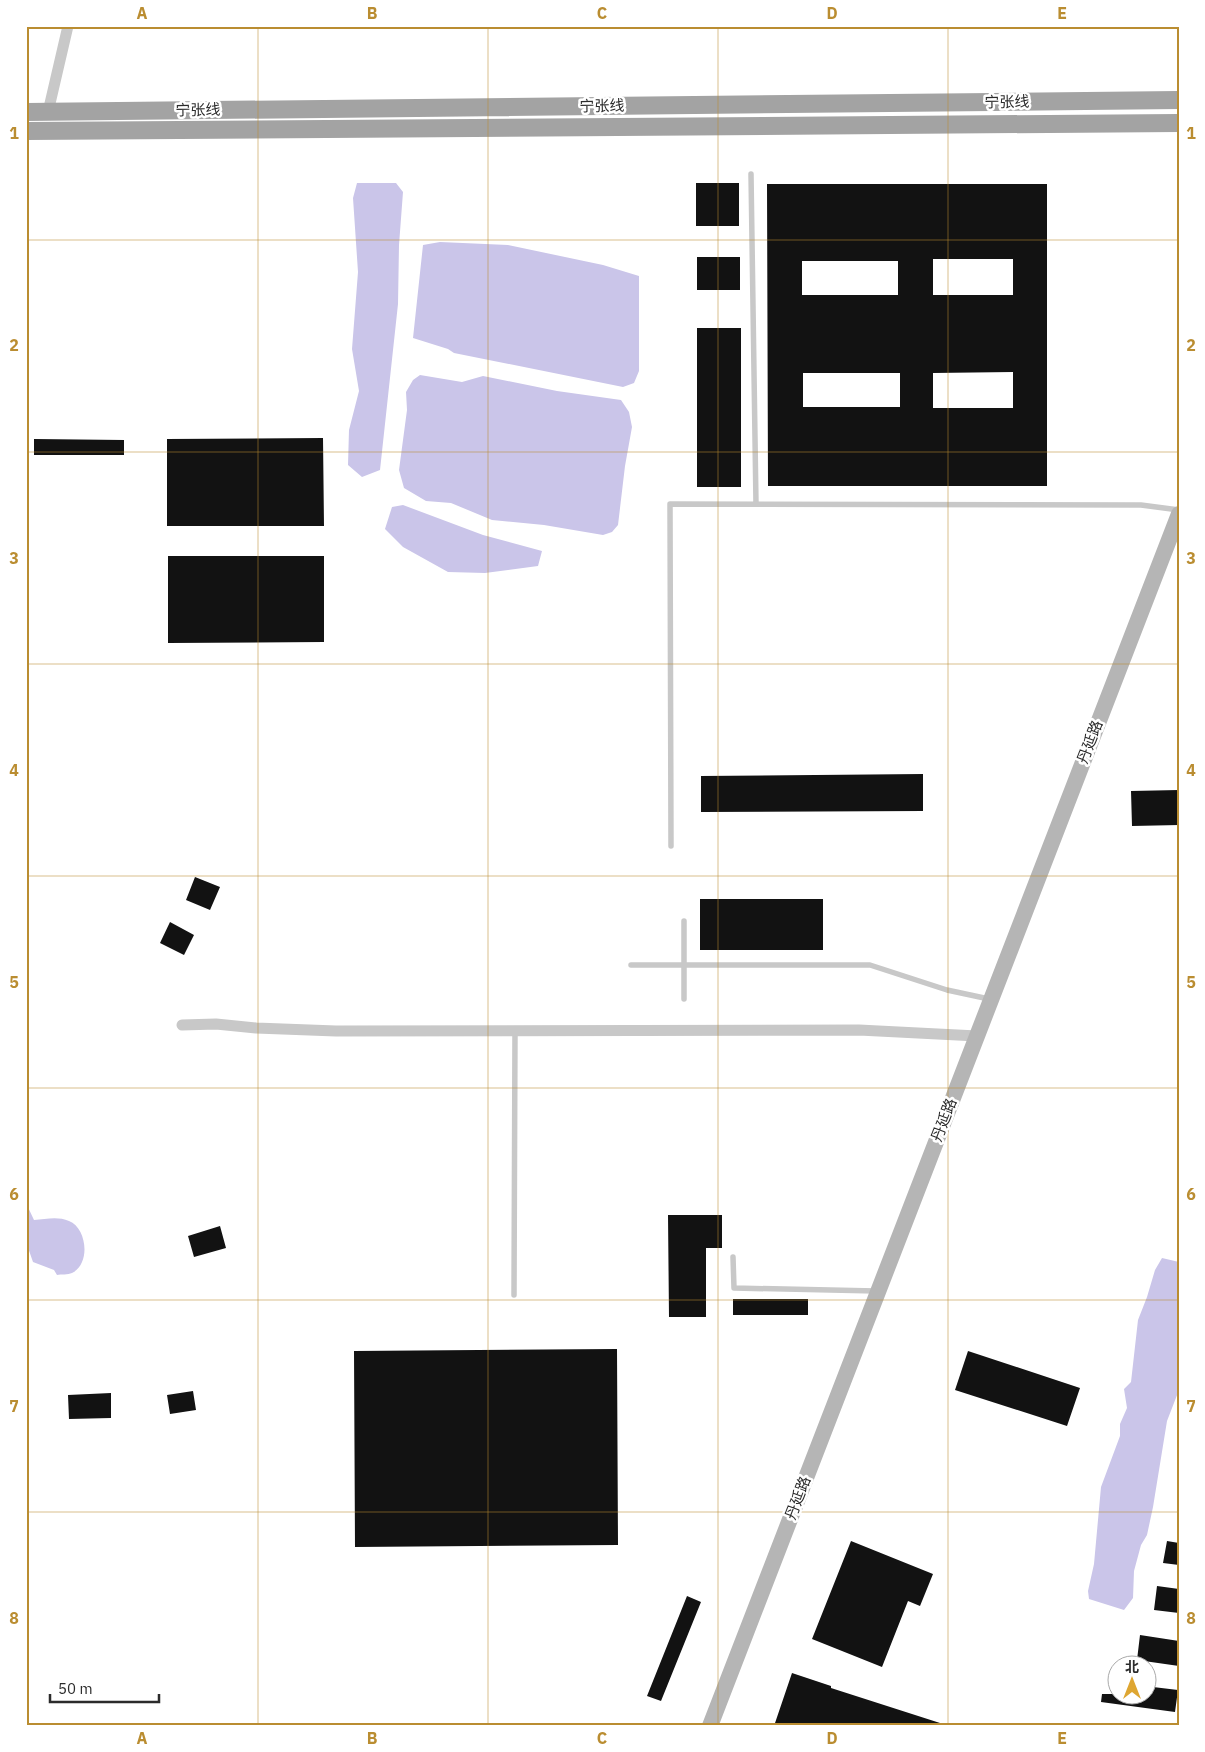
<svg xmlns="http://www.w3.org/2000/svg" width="1205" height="1752" font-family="'IBM Plex Sans','Noto Sans SC',sans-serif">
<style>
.water{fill:#cac5e9}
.building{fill:#121212;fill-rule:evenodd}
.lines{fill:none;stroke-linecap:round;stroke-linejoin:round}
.lane{stroke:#c8c8c8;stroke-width:5.5}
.street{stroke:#c8c8c8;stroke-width:11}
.secondary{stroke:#b5b5b5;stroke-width:16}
.primary{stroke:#a3a3a3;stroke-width:18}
.grid{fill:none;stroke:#ba8d31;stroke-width:1;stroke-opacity:0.55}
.labels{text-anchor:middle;stroke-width:5;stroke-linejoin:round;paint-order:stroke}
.street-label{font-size:15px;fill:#2b2b2b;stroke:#fff}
.neatline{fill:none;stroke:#ba8d31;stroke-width:2}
.grid-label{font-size:16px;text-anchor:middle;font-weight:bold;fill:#ba8d31}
</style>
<rect width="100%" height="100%" fill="#fff"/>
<path class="water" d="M 357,183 L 396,183 L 403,192 L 399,245 L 398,304 L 380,470 L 362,477 L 348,465 L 349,430 L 359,391 L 352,349 L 358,272 L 353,198 Z
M 440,242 L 508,245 L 603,265 L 639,276 L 639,371 L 634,383 L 623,387 L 454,353 L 448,349 L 413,338 L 423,245 Z
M 420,375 L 462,382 L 483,376 L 557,391 L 621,400 L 629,412 L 632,427 L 625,466 L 618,525 L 612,532 L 603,535 L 544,525 L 492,520 L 451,503 L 426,501 L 404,488 L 399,470 L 407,410 L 406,392 L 413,380 Z
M 403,505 L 483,535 L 542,551 L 538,566 L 485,573 L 448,572 L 403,547 L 385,529 L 392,507 Z
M 26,1203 L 34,1220 C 46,1219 58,1216 69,1221 C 87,1228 91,1264 72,1273 C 68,1275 61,1274 57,1275 L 54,1270 L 33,1262 L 26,1242 Z
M 1162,1258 L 1179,1262 L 1179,1390 L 1167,1421 L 1153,1507 L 1147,1535 L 1141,1545 L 1134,1571 L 1133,1598 L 1124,1610 L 1089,1599 L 1088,1591 L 1094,1564 L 1101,1487 L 1120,1436 L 1120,1424 L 1127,1408 L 1124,1389 L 1131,1382 L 1138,1320 L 1147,1297 L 1155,1270 Z"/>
<path class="building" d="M 696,183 L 739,183 L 739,226 L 696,226 Z
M 767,184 L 1047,184 L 1047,486 L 768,486 ZM 933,259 L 1013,259 L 1013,295 L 933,295 ZM 802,261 L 898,261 L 898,295 L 802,295 ZM 1013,372 L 1013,408 L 933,408 L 933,373 ZM 803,373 L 900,373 L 900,407 L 803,407 Z
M 697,257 L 740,257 L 740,290 L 697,290 Z
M 697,328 L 741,328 L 741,487 L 697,487 Z
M 323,438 L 324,526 L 167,526 L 167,439 Z
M 34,439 L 124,440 L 124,455 L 34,455 Z
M 168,556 L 324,556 L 324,642 L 168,643 Z
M 923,774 L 923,811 L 701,812 L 701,776 Z
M 1179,790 L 1179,825 L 1132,826 L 1131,791 Z
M 195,877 L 220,887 L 210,910 L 186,900 Z
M 700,899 L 823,899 L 823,950 L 700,950 Z
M 170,922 L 194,935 L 184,955 L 160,943 Z
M 668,1215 L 722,1215 L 722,1248 L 706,1248 L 706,1317 L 669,1317 Z
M 220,1226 L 226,1248 L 194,1257 L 188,1236 Z
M 733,1299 L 808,1299 L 808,1315 L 733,1315 Z
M 617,1349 L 618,1545 L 355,1547 L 354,1351 Z
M 968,1351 L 1080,1388 L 1067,1426 L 955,1390 Z
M 193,1391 L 196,1410 L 170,1414 L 167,1395 Z
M 111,1393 L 111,1418 L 69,1419 L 68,1395 Z
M 851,1541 L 933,1574 L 920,1606 L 908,1601 L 882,1667 L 812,1639 Z
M 1167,1541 L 1179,1543 L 1179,1565 L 1163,1563 Z
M 1157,1586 L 1179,1589 L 1179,1613 L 1154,1610 Z
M 687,1596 L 701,1602 L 661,1701 L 647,1696 Z
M 1140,1635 L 1179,1641 L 1179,1666 L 1137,1660 Z
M 792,1673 L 831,1686 L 831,1688 L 940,1723 L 940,1726 L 774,1726 Z
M 1153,1687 L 1178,1690 L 1175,1712 L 1101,1702 L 1102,1694 L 1152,1694 Z"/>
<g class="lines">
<path class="lane" d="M 751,174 L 756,504
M 671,846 L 670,504 L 1141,505 L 1179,510
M 631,965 L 870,965 L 947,990 L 989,999
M 684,999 L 684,921
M 733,1257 L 734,1288 L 876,1291
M 514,1295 L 515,1030"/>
<path class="street" d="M 48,112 L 68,26
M 182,1025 L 216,1024 L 256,1028 L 336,1031 L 859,1030 L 977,1036"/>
<path class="secondary" d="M 710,1726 L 1179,514"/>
<path class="primary" d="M 26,112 L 1179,100
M 26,131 L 1179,123"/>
</g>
<path class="grid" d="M 258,26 L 258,1726M 488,26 L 488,1726M 718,26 L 718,1726M 948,26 L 948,1726M 26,240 L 1179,240M 26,452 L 1179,452M 26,664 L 1179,664M 26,876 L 1179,876M 26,1088 L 1179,1088M 26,1300 L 1179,1300M 26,1512 L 1179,1512"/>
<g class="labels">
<g class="street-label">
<text transform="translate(1007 102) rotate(-1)" y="5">宁张线</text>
<text transform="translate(602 106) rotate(-1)" y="5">宁张线</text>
<text transform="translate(198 110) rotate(-1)" y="5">宁张线</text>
<text transform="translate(1090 742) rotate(-69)" y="5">丹延路</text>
<text transform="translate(944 1120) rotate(-69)" y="5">丹延路</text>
<text transform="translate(798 1498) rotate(-69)" y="5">丹延路</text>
</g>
</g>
<rect width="1205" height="1752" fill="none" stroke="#ffffff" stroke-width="55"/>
<g transform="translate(1132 1680)"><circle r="24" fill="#ffffff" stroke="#aaaaaa"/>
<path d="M0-4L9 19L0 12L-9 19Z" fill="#dea632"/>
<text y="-8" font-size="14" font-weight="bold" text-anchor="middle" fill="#2b2b2b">北</text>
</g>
<path d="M50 1694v8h109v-8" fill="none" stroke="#2b2b2b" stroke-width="2.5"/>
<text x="58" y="1694" font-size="15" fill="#2b2b2b" stroke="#ffffff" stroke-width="4" paint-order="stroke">50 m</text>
<rect x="28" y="28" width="1150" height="1696" class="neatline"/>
<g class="grid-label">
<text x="142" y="19">A</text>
<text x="372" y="19">B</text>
<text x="602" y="19">C</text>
<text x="832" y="19">D</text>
<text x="1062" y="19">E</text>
<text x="14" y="139">1</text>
<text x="1191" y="139">1</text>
<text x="14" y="351">2</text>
<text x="1191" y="351">2</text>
<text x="14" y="564">3</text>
<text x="1191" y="564">3</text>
<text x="14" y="776">4</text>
<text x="1191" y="776">4</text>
<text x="14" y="988">5</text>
<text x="1191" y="988">5</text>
<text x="14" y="1200">6</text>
<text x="1191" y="1200">6</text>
<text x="14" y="1412">7</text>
<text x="1191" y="1412">7</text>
<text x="14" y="1624">8</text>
<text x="1191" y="1624">8</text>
<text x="142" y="1744">A</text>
<text x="372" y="1744">B</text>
<text x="602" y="1744">C</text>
<text x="832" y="1744">D</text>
<text x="1062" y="1744">E</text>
</g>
</svg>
